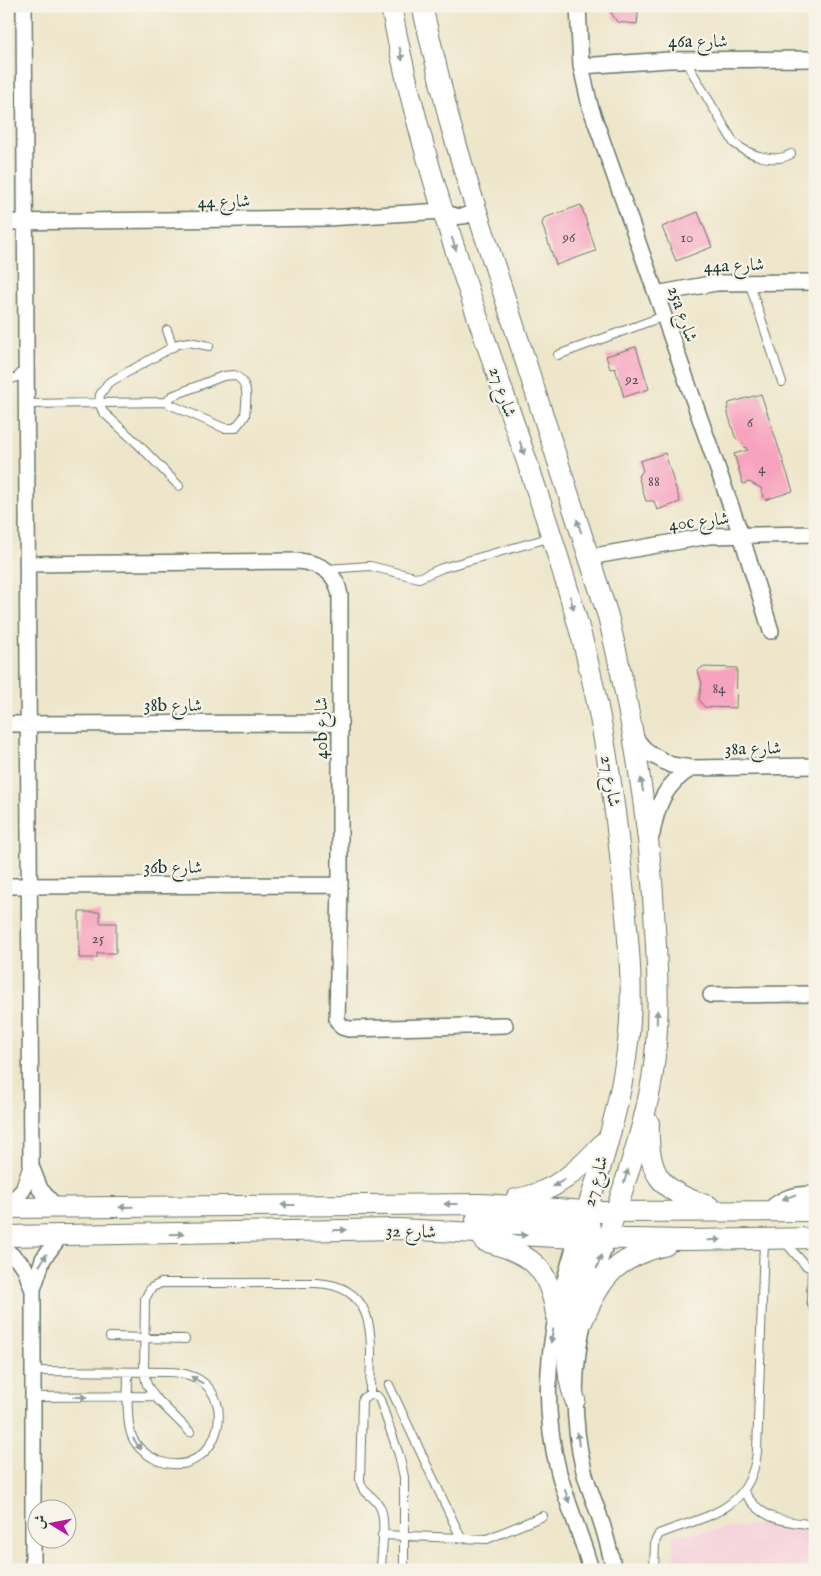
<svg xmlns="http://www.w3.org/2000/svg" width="821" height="1576" font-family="'IM FELL English',Amiri,serif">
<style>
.built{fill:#f5cfdb}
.building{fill:#f7a2bf}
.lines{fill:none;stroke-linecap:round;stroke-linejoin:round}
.lane-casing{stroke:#677868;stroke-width:10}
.street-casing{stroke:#677868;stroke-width:18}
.secondary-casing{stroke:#677868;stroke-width:22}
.lane{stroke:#fff;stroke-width:8}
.street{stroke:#fff;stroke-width:15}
.secondary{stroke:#fff;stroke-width:20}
.oneway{fill:#8f9e9a}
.labels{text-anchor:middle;stroke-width:4.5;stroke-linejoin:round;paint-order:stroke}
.number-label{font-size:15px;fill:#555657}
.street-label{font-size:18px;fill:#1f3d34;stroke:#f7f3e8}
</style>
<rect width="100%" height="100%" fill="#f7f3e8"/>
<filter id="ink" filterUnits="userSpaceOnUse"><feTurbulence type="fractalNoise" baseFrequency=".02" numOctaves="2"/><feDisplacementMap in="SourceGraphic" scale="10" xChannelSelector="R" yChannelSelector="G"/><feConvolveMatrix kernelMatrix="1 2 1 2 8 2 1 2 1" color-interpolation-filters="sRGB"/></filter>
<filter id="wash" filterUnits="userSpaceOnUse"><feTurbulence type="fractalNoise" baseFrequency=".0096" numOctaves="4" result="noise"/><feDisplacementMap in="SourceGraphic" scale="20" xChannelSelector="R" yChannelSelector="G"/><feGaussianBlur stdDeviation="1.12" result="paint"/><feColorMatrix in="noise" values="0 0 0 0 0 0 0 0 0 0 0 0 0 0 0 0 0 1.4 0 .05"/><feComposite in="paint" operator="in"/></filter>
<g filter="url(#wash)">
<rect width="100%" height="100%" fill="#eee6ca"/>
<path class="built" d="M 782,1522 L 815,1528 L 815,1570 L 675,1570 L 673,1535 Z"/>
<g id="blocks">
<path class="building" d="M 607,6 L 639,6 L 637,24 L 617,22 Z
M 581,205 L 596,251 L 556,265 L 542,224 L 544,218 Z
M 698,212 L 712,247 L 676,261 L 662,227 Z
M 636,347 L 649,389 L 624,397 L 615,368 L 610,369 L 606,356 Z
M 761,394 L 793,491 L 765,500 L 761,488 L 749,482 L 743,484 L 734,454 L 748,450 L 735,437 L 727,410 L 729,403 Z
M 665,453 L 680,502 L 657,510 L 654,501 L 646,501 L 638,476 L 643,471 L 640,461 Z
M 702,667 L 737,668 L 736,708 L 704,707 L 699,699 L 702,683 L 698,671 Z
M 79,912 L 100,912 L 100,923 L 116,923 L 116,953 L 97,953 L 97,958 L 79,958 Z"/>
</g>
</g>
<g filter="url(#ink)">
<use href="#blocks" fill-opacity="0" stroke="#677868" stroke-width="1"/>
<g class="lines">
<g class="lane-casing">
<path id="lane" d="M 685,60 L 734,143 C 749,155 774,164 791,154
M 749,282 L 782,382
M 167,330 L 173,347
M 558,355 L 664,316
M 234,375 C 251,382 246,401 245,416 L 235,428 L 224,428 L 169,404 L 169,399 L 172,396 L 223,376 Z
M 6,381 L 17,377 L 25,369
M 26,404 L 168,402
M 179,486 L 138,444 L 103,412 L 99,403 L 100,395 L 108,383 L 178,344 L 189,342 L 209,346
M 327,569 L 370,566 L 419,578 L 442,568 L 552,537
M 785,1242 L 805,1265 L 815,1270
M 812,1269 L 811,1301 L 815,1312
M 110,1337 L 185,1339
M 33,1371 L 170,1372 C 251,1375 220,1487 157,1460 C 144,1454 133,1444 130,1430 C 126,1412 128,1391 128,1372
M 389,1385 L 461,1538
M 33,1397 L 154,1396
M 190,1432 L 154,1396 L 147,1385 L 144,1372 L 145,1299 L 151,1288 L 161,1283 L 316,1283 C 383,1286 370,1347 370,1394
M 744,1492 C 763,1521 783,1521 815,1525
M 382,1535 L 487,1539 L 543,1516
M 381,1570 C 381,1554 387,1520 380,1507 C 374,1495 362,1494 360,1480 L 362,1401 L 363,1398 L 370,1394 L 377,1396 L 380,1400 L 399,1455 L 404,1477 L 404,1570
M 654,1570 L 655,1542 L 659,1534 C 707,1515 750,1512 757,1452 L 764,1240"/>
</g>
<g class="street-casing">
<path id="street" d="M 578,6 L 581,66 L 590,106 L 741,535 L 771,631
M 581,66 L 669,60 L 815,59
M 6,222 L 327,218 L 443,211 C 456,218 465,219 477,209
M 656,294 L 716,283 L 815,282
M 589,557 L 709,536 L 815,534
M 27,564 L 299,561 C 322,564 336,572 340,595 L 340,885 L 337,1020 L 342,1027 L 349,1029 L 505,1025
M 6,724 L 340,723
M 634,737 L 648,753 L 671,765 L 692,768 L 815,766
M 652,834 C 657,804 665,784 692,768
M 6,886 L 340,885
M 711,995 L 815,994
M 31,1166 L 40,1189 L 57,1208
M 6,1207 L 23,1190 L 31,1166 L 24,6
M 767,1212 C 782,1197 794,1194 815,1194
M 577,1238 C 552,1318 537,1390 559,1473 C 568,1506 582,1537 591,1570
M 607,1239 C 580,1318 564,1388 584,1471 C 588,1487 595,1502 600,1518 C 606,1535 610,1552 614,1570
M 6,1250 L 24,1266 L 32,1288
M 33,1570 L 33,1289 L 43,1259 L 61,1235"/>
</g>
<g class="secondary-casing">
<path id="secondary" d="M 391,6 C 430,218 520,417 578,624 C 601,705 614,791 622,875 C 627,928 634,981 629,1034 C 622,1104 600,1173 577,1238
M 422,6 L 450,123 L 469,187 L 608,616 C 633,719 650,822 655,928 C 658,978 660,1030 652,1079 C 643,1133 623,1187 607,1239
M 649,1123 C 647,1174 659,1191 709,1206
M 516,1199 C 554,1193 579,1170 604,1142
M 6,1208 L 482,1204 L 601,1212 L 815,1211
M 476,1220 L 567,1223
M 6,1236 L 398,1229 L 577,1238 L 686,1240 L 815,1238
M 484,1241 C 530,1254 548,1264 556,1314
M 582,1322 C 602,1276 615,1258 666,1245
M 575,1400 C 560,1358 569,1314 580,1272 C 584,1257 591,1242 590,1227"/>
</g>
<use href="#lane" class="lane"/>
<use href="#street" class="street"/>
<use href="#secondary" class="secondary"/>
</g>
<defs><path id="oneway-solid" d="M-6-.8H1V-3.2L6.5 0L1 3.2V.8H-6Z" transform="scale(1.25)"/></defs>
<g class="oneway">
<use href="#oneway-solid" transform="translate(401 54) rotate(78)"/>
<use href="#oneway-solid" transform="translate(454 244) rotate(72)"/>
<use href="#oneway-solid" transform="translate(522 448) rotate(72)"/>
<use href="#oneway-solid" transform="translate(579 526) rotate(-108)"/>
<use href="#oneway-solid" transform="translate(572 603) rotate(74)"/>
<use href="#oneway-solid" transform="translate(642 785) rotate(-99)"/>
<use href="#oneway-solid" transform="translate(657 1017) rotate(-88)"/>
<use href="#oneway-solid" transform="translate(626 1176) rotate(-73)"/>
<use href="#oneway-solid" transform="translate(559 1183) rotate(149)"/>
<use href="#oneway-solid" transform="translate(789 1197) rotate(161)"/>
<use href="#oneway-solid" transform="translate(451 1204) rotate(180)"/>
<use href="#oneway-solid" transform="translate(288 1205) rotate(180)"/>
<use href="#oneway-solid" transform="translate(126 1207) rotate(179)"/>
<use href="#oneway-solid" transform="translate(340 1230) rotate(-2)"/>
<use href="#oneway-solid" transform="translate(177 1234) rotate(-1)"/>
<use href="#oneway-solid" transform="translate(520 1235) rotate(2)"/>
<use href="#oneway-solid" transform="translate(714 1240) rotate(-1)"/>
<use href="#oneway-solid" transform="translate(43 1260) rotate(-58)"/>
<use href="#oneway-solid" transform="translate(599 1262) rotate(-71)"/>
<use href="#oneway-solid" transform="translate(552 1336) rotate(100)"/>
<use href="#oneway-solid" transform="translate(197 1380) rotate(-149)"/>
<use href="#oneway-solid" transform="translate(80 1397)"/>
<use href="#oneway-solid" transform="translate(578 1439) rotate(-97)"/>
<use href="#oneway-solid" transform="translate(137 1444) rotate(56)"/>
<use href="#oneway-solid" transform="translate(567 1496) rotate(72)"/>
</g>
</g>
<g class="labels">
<g class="number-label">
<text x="569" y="242">96</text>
<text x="687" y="242">10</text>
<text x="632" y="384">92</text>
<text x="750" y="427">6</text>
<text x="762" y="473">4</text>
<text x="654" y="486">88</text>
<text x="719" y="693">84</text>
<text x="98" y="943">25</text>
</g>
<g class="street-label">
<text x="698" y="47">46a شارع</text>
<text transform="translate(224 201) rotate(-1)" y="6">شارع 44</text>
<text transform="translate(734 265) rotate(-2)" y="6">44a شارع</text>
<text transform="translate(683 314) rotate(71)" y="6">25a شارع</text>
<text transform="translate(503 392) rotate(72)" y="6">شارع 27</text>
<text transform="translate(699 521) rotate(-6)" y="6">40c شارع</text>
<text x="173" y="711">38b شارع</text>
<text transform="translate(321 728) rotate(-90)" y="6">40b شارع</text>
<text transform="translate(753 748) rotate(-1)" y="6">38a شارع</text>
<text transform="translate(611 781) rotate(81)" y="6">شارع 27</text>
<text x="173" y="873">36b شارع</text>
<text transform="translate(595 1181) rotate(-74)" y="6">شارع 27</text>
<text transform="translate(411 1231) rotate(2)" y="6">شارع 32</text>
</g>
</g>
<rect width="821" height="1576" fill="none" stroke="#f7f3e8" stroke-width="25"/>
<g transform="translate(52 1524) rotate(280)"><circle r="24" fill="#f7f3e8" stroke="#a1aaa0"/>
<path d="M0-4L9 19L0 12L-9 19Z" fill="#b5179e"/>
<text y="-8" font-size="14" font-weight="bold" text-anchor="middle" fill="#1f3d34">ش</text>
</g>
</svg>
